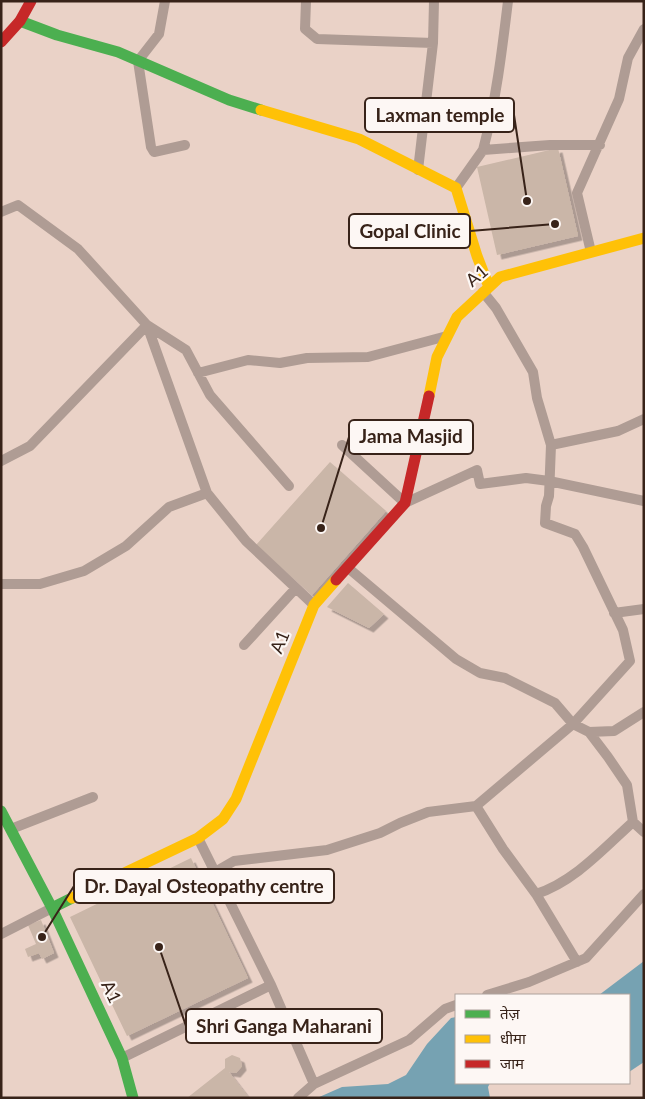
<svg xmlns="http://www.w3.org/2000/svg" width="645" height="1099" font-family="Lato,'Noto Sans Devanagari',sans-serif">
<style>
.water{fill:#76a2b2}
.building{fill:#cab6a8;filter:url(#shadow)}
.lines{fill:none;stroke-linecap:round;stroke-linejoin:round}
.street{stroke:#af9c94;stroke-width:10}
.fast{stroke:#4caf50;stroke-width:11}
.slow{stroke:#ffc107;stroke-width:11}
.jam{stroke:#c62828;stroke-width:11}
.labels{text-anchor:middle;stroke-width:4.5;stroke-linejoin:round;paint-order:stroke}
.street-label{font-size:18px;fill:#382319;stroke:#fdf7f4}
.leader{fill:none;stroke:#382319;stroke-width:2}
.callout-dot{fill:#382319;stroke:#fdf7f4;stroke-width:2}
.callout{fill:#fdf7f4;stroke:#382319;stroke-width:2}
.callout-label{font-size:19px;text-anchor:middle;font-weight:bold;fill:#382319}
</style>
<defs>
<filter id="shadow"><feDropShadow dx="4.5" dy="4.5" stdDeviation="0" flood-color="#0004"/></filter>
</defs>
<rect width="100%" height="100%" fill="#ead2c7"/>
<path class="water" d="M 644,961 L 644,1062 L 629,1072 L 629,995 L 599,995 Z
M 456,1017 L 456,1083 L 490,1083 L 488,1087 L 490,1098 L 317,1098 L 342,1087 L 388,1084 L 406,1075 L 427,1044 L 451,1018 Z"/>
<path class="building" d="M 558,148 L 578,236 L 497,255 L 477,167 Z
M 330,462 L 386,511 L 312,595 L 256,545 Z
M 348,583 L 384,614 L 369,628 L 327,607 Z
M 191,858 L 248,978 L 127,1036 L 70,917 Z
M 41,920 L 54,953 L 42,959 L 39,953 L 28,957 L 25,949 L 36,944 L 28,925 Z
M 232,1055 L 240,1058 L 242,1066 L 236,1073 L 229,1072 L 249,1098 L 187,1098 L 225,1068 L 225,1059 Z"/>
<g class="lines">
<path class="street" d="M 165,1 L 159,34 L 138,61 L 151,147 L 154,152 L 185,145
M 306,1 L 305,29 L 317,39 L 433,43
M 483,150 C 496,101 502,51 508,1
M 418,170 L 433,43 L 434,1
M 456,188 L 483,150 L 550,145 L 600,145
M 1,212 L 18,205 L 78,249 L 147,325 L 207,493 L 246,541 L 314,605
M 591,252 L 577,193 L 619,99 L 628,58 L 644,29
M 198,373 L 248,360 L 280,363 L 307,358 L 368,357 L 447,336
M 342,445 L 405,503 L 477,470 L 480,484 L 526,478 L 549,481 L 644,501
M 551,445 L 618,431 L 644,419
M 1,461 L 30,446 L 147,325 L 186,350 L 210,395 L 289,486
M 347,567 L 456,659 L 480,673 L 505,678 L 555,703 L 573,724 L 589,732 L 608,757 L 627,785 L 633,822 L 644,832
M 1,584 L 40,584 L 84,571 L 126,546 L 169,507 L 207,493
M 614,613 L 644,609
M 244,645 L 296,588
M 589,732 L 614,731 L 644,712
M 476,806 L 503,849 L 536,894 L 577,962
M 11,829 L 93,797
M 198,838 L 271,985 L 314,1084 L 298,1098
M 215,872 L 234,861 L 327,850 L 380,833 L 400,823 L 428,812 L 476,806 L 573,724 L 630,661 L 623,630 L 583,547 L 575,534 L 545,523 L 546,506 L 549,496 L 551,445 L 537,398 L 533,372 L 496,308 L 483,292
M 536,894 C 574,882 604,848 633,822
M 1,934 L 52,908
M 487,995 L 529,982 L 586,958 L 644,894
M 122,1058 L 271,985
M 314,1084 L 409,1040 L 445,1009 L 456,1005"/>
<path class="fast" d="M 20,21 L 57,35 L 118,52 L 229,100 L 261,110
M 1,811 L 52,908
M 72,898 L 52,908 L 122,1058 L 133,1098"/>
<path class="slow" d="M 261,110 L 359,139 L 456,188 L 477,256 L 489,287
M 429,396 L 437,357 L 457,317 L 500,277 L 644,238
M 72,898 L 198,838 L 223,819 L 236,799 L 314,605 L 336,580"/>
<path class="jam" d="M 1,42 L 20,21 L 31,1
M 336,580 L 405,503 L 429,396"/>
</g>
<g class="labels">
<g class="street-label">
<text transform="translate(477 276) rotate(-40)" y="6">A1</text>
<text transform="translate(280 642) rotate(-68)" y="6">A1</text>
<text transform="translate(111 992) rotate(65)" y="6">A1</text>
</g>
</g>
<path class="leader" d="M527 201L514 115M555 224L470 231M321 528L349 437M42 937L74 886M159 947L186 1026"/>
<g class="callout-dot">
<circle cx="527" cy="201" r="5"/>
<circle cx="555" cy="224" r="5"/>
<circle cx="321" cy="528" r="5"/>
<circle cx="42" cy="937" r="5"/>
<circle cx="159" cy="947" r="5"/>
</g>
<g class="callout">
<rect x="365" y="98" width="149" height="34" rx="5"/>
<rect x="349" y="214" width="121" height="34" rx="5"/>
<rect x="349" y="420" width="124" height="34" rx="5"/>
<rect x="74" y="869" width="260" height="34" rx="5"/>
<rect x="186" y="1009" width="196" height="34" rx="5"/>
</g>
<g class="callout-label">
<text x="440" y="122">Laxman temple</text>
<text x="410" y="238">Gopal Clinic</text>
<text x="411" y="443">Jama Masjid</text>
<text x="204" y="893">Dr. Dayal Osteopathy centre</text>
<text x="284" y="1033">Shri Ganga Maharani</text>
</g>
<rect width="645" height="1099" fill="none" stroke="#382319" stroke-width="5"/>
<rect x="455" y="994" width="175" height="90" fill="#fdf7f4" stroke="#aea29c"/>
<rect x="465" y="1010" width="25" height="8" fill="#4caf50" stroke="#aea29c"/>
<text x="500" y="1019" font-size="15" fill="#382319">तेज़</text>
<rect x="465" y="1035" width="25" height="8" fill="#ffc107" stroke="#aea29c"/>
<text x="500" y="1044" font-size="15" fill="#382319">धीमा</text>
<rect x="465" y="1060" width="25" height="8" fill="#c62828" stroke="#aea29c"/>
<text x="500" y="1069" font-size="15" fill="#382319">जाम</text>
</svg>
